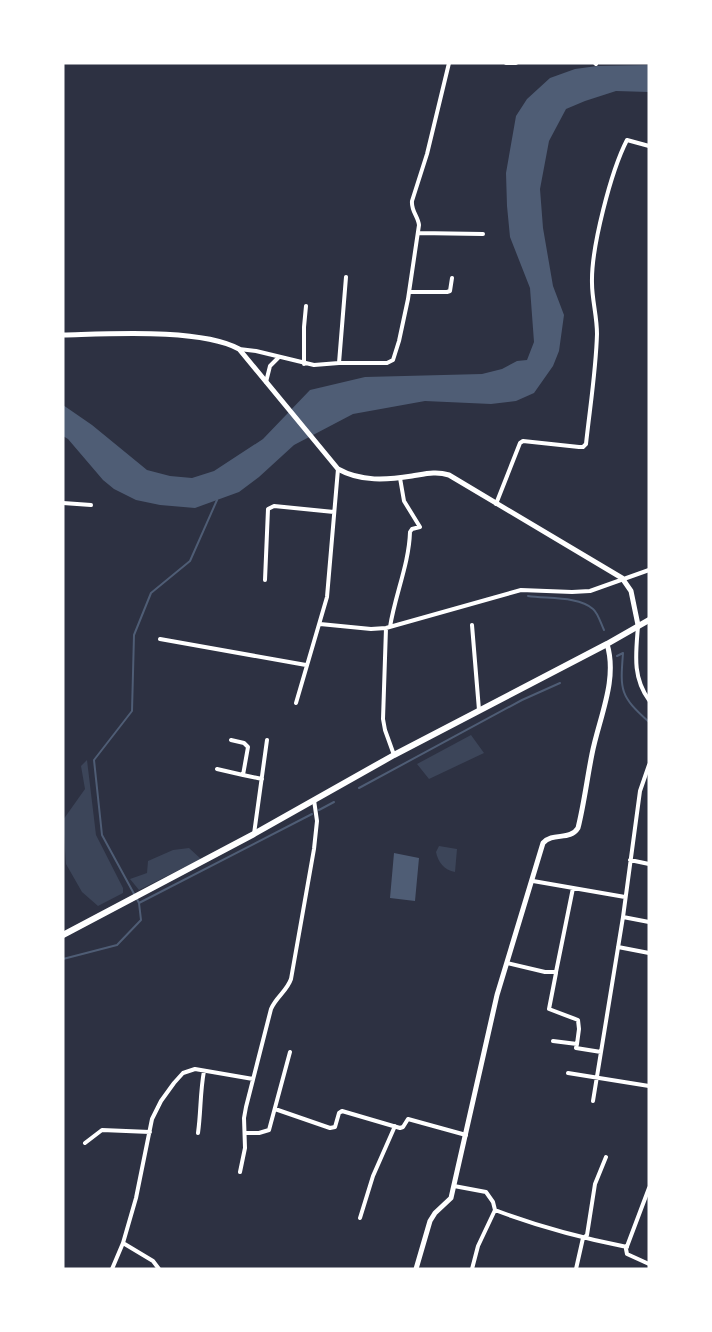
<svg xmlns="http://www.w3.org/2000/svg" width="712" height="1332" font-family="Ubuntu,sans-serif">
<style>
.green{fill:#3c4559}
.water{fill:#4f5d75}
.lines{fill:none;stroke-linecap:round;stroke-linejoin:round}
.stream{stroke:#4f5d75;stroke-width:2}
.minor{stroke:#fff;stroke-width:4}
.tertiary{stroke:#fff;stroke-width:5}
.primary{stroke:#fff;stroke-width:6}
</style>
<rect width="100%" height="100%" fill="#2d3142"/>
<path class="green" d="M 471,735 L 484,753 L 429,779 L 417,764 Z
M 87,760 L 96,835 L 123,888 L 123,893 L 98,906 L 82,892 L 66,864 L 63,820 L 85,789 L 81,766 Z
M 439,846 L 457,849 L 455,872 C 444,870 438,862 436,852 Z
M 189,848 L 201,859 L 139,890 L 130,879 L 147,873 L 148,861 L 173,850 Z"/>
<path class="water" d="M 649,65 L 649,92 L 616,91 L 585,101 L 566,109 L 549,141 L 540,189 L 543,228 L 553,286 L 564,315 L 559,351 L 553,366 L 534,393 L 516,401 L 491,404 L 425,401 L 353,414 L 294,445 L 259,477 L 239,492 L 195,508 L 160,505 L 136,500 L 114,489 L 103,480 L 68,439 L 63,436 L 63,405 L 92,425 L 147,470 L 170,476 L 192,478 L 214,471 L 263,439 L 310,390 L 365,377 L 482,374 L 502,369 L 517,361 L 527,360 L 534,342 L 530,288 L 510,237 L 507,206 L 506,173 L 516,116 L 527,99 L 550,78 L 575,69 L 597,66 Z
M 394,853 L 419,858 L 415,901 L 390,898 Z"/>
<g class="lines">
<path class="stream" d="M 528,596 C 546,599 579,596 593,609 C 598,613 601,624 604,630
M 623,653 C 620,691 620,696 649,722
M 617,656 L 623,653
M 359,788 L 522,700 L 560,683
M 319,810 L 334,802
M 139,903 L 312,814
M 63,959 L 117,945 L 141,920 L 139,903 L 102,835 L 94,760 L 132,711 L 134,635 L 151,593 L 190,561 L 217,500"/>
<path class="minor" d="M 506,63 L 516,63
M 595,63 L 596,64
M 418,233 L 483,234
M 409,292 L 447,292 L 450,291 L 452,278
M 239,349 L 256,351 L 314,365 L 339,363 L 387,363 L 393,360 L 399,341 L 408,299 L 419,225 C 418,216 411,211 412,201 L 427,154 L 449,63
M 339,363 L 346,277
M 304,364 L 304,327 L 306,306
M 266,382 L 270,366 L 278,358
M 63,503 L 91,505
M 496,504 L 520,443 L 523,441 L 579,447 L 583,447 L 586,444 C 590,407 596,370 597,334 C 597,316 592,300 592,283 C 591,248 611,171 627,140 L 649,146
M 265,580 L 268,509 L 274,506 L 334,512
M 320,624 L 371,629 L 386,628 L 521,590 L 572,592 L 590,591 L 649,570
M 472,625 L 479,710
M 638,626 C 636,653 632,677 649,700
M 390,627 C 395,595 409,564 410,532 L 412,529 L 420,527 L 404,501 L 400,478
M 386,628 L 383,719 L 385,730 L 394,755
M 160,639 L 306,665
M 296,703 L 327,597 L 338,469
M 231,740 L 244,743 L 248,747 L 243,775 L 262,779
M 217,769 L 243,775
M 254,834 L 267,740
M 630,860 L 649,864
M 533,881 L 625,897
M 623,917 L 649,922
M 618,947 L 649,953
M 507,963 L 545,972 L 556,972 L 573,888
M 556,973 L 549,1009 L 578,1020 L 579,1029 L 577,1044
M 553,1041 L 577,1044 L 576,1048 L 601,1052
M 568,1073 L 649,1086
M 593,1101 L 623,917 L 640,791 L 649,765
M 275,1109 L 330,1128 L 335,1127 L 339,1113 L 342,1111 L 400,1128 L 403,1127 L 408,1119 L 466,1135
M 198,1133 C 201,1112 200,1092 204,1071
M 245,1133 L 259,1133 L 269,1130 L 290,1052
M 85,1143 L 102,1130 L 150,1132
M 240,1172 L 245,1148 L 244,1118 L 246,1107 L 271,1009 C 276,997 287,991 291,979 L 314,849 L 317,821 L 314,800
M 454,1186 L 486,1192 L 493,1202 L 495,1210 C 537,1226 582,1238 627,1247
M 649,1188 L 626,1249 L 627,1254 L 649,1264
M 360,1218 L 373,1176 L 395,1126
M 123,1243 L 153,1261 L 159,1269
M 112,1269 L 123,1243 L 136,1198 L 152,1119 L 161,1101 L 174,1083 L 183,1073 L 195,1069 L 253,1079
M 472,1269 L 478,1246 L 495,1210
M 576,1269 L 583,1238 L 587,1235 L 595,1184 L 606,1157"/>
<path class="tertiary" d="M 63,335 C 108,334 201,328 239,349 L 338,469 C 361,482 387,480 412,476 C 425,474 436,471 449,475 L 622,578 L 631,591 L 638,625
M 416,1269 L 430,1221 L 435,1213 L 451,1198 L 497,995 L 543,843 C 553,832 570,841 578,828 C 584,804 587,779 592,754 C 599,718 618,680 607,644"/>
<path class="primary" d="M 63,935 L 254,834 L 394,755 L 607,644 L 649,620"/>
</g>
<rect width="712" height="1332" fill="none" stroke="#ffffff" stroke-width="129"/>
</svg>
